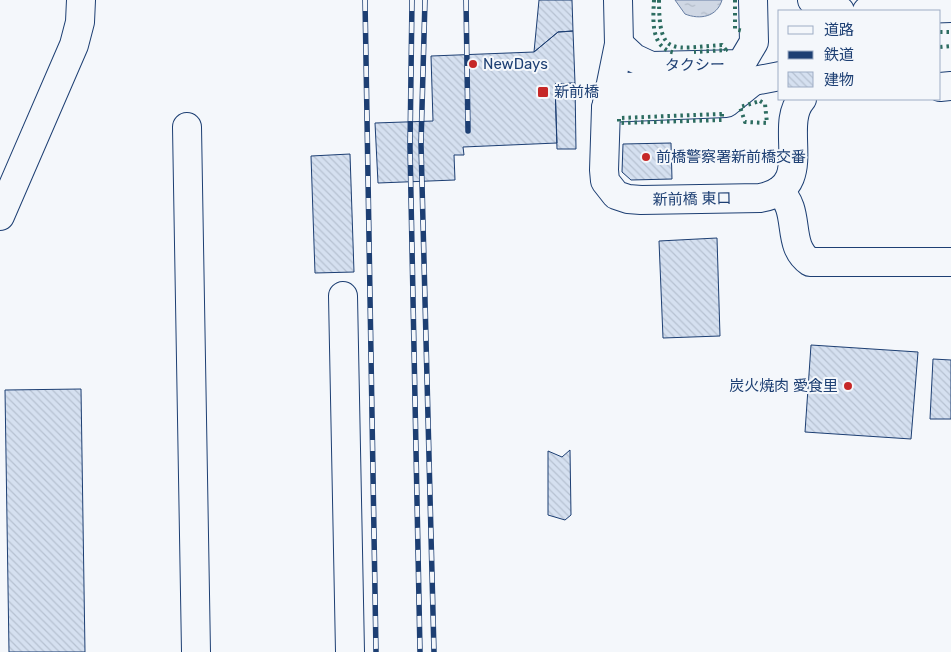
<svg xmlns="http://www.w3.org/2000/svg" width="951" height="652" font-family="Rubik,'Noto Sans JP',sans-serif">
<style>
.water{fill:url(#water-ripples);stroke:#687fa3}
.building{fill:url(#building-back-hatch);stroke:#1d3f73}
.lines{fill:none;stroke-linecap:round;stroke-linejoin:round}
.minor-casing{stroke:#1d3f73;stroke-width:30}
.major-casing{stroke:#1d3f73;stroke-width:30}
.minor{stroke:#f4f7fb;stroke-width:28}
.major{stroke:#f4f7fb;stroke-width:28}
.rail-casing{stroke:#1d3f73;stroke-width:5.5}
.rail{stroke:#f4f7fb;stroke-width:4;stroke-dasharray:11;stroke-linecap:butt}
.hedge{stroke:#2c6c60;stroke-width:4;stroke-dasharray:2.5 4;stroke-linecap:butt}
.poi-dot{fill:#c62828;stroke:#f4f7fb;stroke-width:2}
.labels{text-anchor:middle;stroke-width:4;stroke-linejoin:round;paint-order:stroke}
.poi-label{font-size:15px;fill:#1d3f73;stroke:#f4f7fb;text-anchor:start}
.street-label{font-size:15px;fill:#1d3f73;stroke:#f4f7fb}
</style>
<defs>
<pattern id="water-ripples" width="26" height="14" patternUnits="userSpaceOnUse" patternTransform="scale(1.25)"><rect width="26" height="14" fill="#cfd7e4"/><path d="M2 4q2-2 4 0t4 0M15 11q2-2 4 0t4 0" fill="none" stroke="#b1bac7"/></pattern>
<pattern id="building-back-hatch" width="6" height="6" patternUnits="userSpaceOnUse" patternTransform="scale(1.25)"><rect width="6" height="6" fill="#d5e0f0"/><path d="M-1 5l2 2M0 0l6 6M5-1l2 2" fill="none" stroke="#b6c1d1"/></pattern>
</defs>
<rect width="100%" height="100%" fill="#f4f7fb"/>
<path class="water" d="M 675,0 L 722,0 C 717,17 700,20 685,14 Z"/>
<path class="building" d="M 539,0 L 572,0 L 573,31 L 558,32 L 534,52 Z
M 573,31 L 575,83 L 555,84 L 557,143 L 463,147 L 464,155 L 454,155 L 455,180 L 378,183 L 375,123 L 433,121 L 431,56 L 534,52 L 558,32 Z
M 575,83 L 576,149 L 557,149 L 555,84 Z
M 671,143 L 672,179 L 631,180 L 622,172 L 623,144 Z
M 350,154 L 354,272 L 315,273 L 311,156 Z
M 717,238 L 720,336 L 663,338 L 659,241 Z
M 811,345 L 918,352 L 911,439 L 805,432 Z
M 933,359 L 951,360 L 951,419 L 930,419 Z
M 81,389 L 85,652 L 9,652 L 5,390 Z
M 570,450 L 571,515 L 565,520 L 548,515 L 548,451 L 562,457 Z"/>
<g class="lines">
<g class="minor-casing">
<path id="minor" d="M 619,44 L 634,58 L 651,66 L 741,64 L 754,42 L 753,0
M 606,108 L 726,103 L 752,82
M 187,127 L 196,652
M 779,191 C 802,211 785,245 810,262 L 951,262
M 0,216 L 74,45 L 80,22 L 81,0
M 343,296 L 350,652"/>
</g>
<g class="major-casing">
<path id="major" d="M 618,0 L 619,44 L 606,108 L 604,170 L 605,181 L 616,195 L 628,199 L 641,200 L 760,198 C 818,188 777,127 802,99
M 812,0 L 820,6 L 840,11
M 867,11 L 951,8
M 610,87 L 727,86 L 780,76
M 940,87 L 951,86"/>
</g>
<use href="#minor" class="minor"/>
<use href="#major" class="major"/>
<g class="rail-casing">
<path id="rail" d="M 365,0 L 376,652
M 412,0 L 410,147 L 420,652
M 425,0 L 421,144 L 434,652
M 466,0 L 468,131"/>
</g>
<use href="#rail" class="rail"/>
<path class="hedge" d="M 654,0 C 653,20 650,50 677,53
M 659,0 C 659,58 672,48 722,45 L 726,50 L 694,52
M 735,0 L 735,29 L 743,31
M 940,32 L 951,32
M 940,47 L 951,46
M 760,101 L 765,104 L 767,123 L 745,122 L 740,107 Z
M 722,114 L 722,120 L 619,123 L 619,118 Z"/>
</g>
<g class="poi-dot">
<circle cx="473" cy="64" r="5"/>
<rect x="537" y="86" width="12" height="12" rx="2.5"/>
<circle cx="646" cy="157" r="5"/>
<circle cx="848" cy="386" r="5"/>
</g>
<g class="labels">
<g class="poi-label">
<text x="483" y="69">NewDays</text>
<text x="554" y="97">新前橋</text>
<text x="656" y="162">前橋警察署新前橋交番</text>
<text x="838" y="391" text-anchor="end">炭火焼肉 愛食里</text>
</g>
<g class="street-label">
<text transform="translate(695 65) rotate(-1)" y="5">タクシー</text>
<text transform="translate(692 199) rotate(-1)" y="5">新前橋 東口</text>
</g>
</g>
<rect x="778" y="10" width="162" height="90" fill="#f4f7fb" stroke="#9eadc5"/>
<rect x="788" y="26" width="25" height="8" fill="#f4f7fb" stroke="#9eadc5"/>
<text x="824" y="35" font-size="15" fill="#1d3f73">道路</text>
<rect x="788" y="51" width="25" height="8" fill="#1d3f73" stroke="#9eadc5"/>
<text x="824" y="60" font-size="15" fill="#1d3f73">鉄道</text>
<rect x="788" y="72" width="25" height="15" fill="url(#building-back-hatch)" stroke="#9eadc5"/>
<text x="824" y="85" font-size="15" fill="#1d3f73">建物</text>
</svg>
